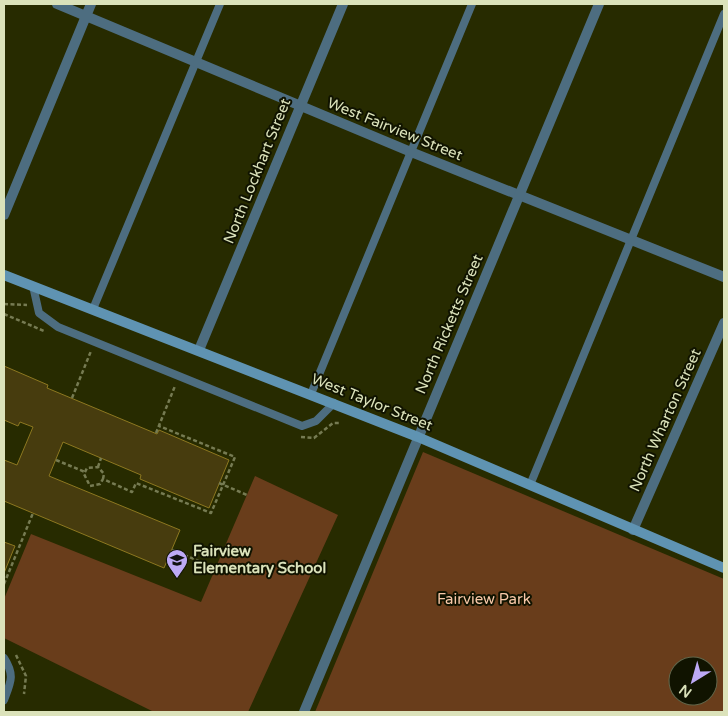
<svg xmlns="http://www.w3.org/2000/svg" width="728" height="716" font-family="'Varela Round',sans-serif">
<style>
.green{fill:#693d1b;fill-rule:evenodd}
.building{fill:#473c0e;stroke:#8d7820}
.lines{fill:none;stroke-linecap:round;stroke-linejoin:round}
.path{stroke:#767b52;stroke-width:2.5;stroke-dasharray:4 2.5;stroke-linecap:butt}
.service{stroke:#4d6d80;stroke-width:8}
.minor{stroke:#4d6d80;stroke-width:10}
.tertiary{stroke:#4d6d80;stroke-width:10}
.secondary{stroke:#5f93b2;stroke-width:10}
.labels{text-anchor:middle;stroke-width:4;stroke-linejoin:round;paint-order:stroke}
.street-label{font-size:15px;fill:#dbe2ba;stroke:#101300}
.poi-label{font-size:15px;font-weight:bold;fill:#dbe2ba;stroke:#101300;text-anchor:start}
.park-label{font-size:15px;fill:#f8c8a8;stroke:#101300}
</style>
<rect width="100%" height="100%" fill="#272b00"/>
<path class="green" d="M 423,452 L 724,579 L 724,712 L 315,712 ZM 678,666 L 708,666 L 708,696 L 678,696 Z
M 255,476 L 338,515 L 248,712 L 154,712 L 4,638 L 4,599 L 31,534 L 201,602 Z"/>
<path class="building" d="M 4,366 L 48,385 L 47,388 L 157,434 L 159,430 L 229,460 L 209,508 L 140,479 L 141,475 L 63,442 L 49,476 L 180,530 L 164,568 L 4,501 L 4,460 L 17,465 L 33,427 L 20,422 L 18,426 L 4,420 Z
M 4,542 L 15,546 L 4,573 Z"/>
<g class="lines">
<path class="path" d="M 4,304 L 27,305
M 4,314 L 44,331
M 72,398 L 91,351
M 156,433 L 175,386
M 301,437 L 314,438 L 333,423 L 340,423
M 56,460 L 85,472
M 98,467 L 101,458
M 103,479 L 104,474 L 98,467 L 87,468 L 84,474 L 90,486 L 100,484 L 103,479 L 132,492 L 136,483 L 211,513 L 235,457 L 159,426
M 219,483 L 247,495
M 172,550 L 216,568
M 4,584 L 33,513
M 16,655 L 26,676 L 24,694"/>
<path class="service" d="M 33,286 L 39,313 L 58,327 L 302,426 L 316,421 L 334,403
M 93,309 L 220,4
M 311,394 L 472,4
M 530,485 L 724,14
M 4,658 C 15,675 11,682 4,700"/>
<path class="minor" d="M 57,4 L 411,152 L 724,277
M 4,215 L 91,4
M 199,350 L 343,4
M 633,530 L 724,323"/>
<path class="tertiary" d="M 304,712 L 599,4"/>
<path class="secondary" d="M 4,275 L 418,437 L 724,568"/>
</g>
<defs>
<g id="school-pin" transform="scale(1.125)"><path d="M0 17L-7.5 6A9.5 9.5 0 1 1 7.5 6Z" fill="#bda9f5" stroke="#101300"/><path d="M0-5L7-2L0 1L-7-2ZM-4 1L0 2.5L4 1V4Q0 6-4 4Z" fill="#111"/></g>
</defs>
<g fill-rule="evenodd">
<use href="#school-pin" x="177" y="560"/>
</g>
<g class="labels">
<g class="street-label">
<text transform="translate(395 129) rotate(22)" y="5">West Fairview Street</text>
<text transform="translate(257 171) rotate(-68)" y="5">North Lockhart Street</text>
<text transform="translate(449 324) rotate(-67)" y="5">North Ricketts Street</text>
<text transform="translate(372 402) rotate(22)" y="5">West Taylor Street</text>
<text transform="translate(665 420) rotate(-66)" y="5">North Wharton Street</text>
</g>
<g class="poi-label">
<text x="193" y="556">Fairview<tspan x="193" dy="17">Elementary School</tspan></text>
</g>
<g class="park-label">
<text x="484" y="604">Fairview Park</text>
</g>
</g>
<rect width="728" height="716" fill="none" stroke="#dbe2ba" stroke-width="10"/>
<g transform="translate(693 681) rotate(217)"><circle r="24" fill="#101300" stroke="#61664a"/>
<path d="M0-4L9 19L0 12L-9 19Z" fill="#bda9f5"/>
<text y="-8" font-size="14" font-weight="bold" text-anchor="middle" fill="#dbe2ba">N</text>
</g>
</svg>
